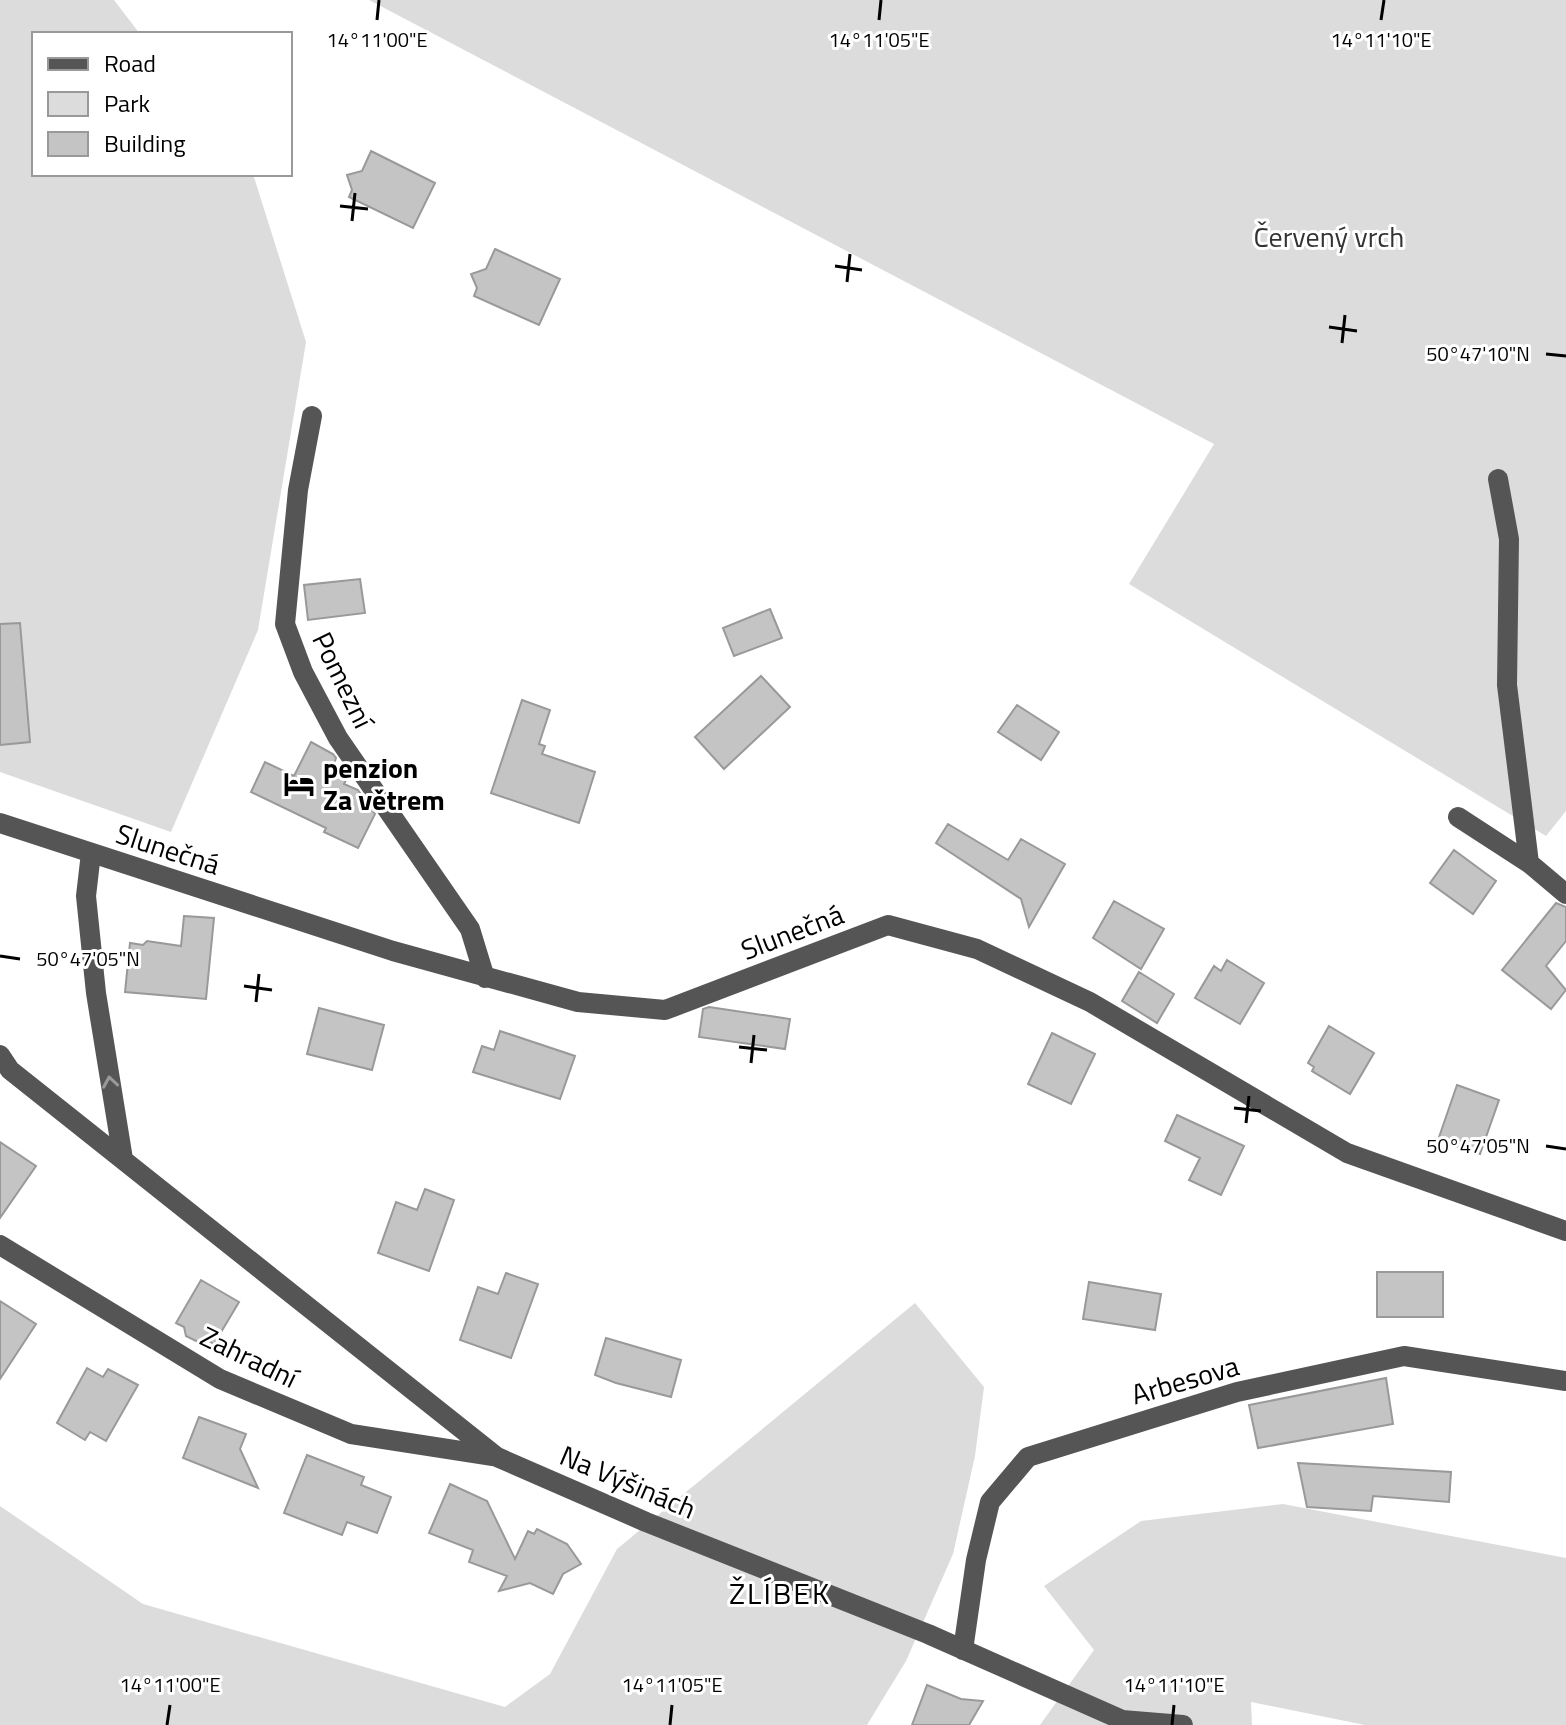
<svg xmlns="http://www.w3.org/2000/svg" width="1566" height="1725" font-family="'Titillium Web',sans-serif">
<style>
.green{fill:#dcdcdc}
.building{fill:#c4c4c4;stroke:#999;stroke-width:2}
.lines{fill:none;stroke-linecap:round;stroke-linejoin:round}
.minor{stroke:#555;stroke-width:20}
.oneway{stroke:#999}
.ticks{fill:none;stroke:#000;stroke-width:3}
.labels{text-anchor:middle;stroke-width:6;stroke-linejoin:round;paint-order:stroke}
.park-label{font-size:28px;fill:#333;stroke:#fff}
.street-label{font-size:28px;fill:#000;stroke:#fff}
.poi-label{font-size:28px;font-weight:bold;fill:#000;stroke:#fff;text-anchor:start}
.neighbourhood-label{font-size:30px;letter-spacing:2px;fill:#000;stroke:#fff}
.ticks-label{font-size:20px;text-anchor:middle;fill:#000;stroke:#fff;stroke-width:6;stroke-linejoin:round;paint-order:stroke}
</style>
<rect width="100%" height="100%" fill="#fff"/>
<path class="green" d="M 0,0 L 114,0 L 140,34 L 34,34 L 34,174 L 253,174 L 306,342 L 258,630 L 171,832 L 0,772 Z
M 369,0 L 1566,0 L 1566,811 L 1546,836 L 1129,584 L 1214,444 Z
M 915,1303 L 984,1387 L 975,1456 L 953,1554 L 906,1661 L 867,1725 L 0,1725 L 0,1506 L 143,1604 L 505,1707 L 550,1674 L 617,1549 Z
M 1283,1504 L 1566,1558 L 1566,1725 L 1365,1725 L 1251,1702 L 1252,1725 L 1040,1725 L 1094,1650 L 1044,1586 L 1141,1521 Z"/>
<path class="building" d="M 371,151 L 435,183 L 413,228 L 349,197 L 352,190 L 347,175 L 362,171 Z
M 495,249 L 560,279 L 539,325 L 474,296 L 477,288 L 471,274 L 486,269 Z
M 360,579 L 365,613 L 308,620 L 304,585 Z
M 770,609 L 782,638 L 734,656 L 723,628 Z
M 20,623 L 30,742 L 0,745 L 0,624 Z
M 761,676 L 790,707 L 724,769 L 695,737 Z
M 522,700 L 550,710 L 539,744 L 545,746 L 542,754 L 595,772 L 579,823 L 491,793 Z
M 1017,705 L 1059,732 L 1041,760 L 998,732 Z
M 311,742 L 333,754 L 336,758 L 334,764 L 344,769 L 348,776 L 344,784 L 358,790 L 364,799 L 361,804 L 371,809 L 375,814 L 358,848 L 324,832 L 326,828 L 251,792 L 265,762 L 294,776 Z
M 948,824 L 1008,860 L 1021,839 L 1065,864 L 1029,927 L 1021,899 L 936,843 Z
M 1454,850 L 1496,881 L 1473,914 L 1430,883 Z
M 1114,901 L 1164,929 L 1141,969 L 1093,938 Z
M 1556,903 L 1566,907 L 1566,941 L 1546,966 L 1566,990 L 1551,1009 L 1502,970 Z
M 184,916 L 214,918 L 206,999 L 125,992 L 130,943 L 143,945 L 147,941 L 181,946 Z
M 1227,960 L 1264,983 L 1240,1024 L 1195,998 L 1214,966 L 1221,971 Z
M 1139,972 L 1174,994 L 1157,1023 L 1122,1001 Z
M 709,1007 L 790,1019 L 785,1049 L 699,1037 L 703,1009 Z
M 319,1008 L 384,1025 L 372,1070 L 307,1054 Z
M 1329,1026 L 1374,1053 L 1350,1094 L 1312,1071 L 1314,1067 L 1308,1063 Z
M 500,1031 L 575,1056 L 560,1099 L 473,1072 L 482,1046 L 494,1050 Z
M 1052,1033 L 1095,1054 L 1071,1104 L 1028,1084 Z
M 1457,1085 L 1499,1100 L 1480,1154 L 1438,1140 Z
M 1177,1115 L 1244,1146 L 1221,1195 L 1189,1180 L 1200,1158 L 1165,1141 Z
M 0,1142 L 36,1166 L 0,1218 Z
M 425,1189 L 454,1200 L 429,1271 L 378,1253 L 396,1202 L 417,1210 Z
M 1377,1272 L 1443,1272 L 1443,1317 L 1377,1317 Z
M 506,1273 L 538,1284 L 511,1358 L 460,1340 L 478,1287 L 498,1294 Z
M 201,1280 L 239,1302 L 214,1344 L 207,1340 L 198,1342 L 186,1336 L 184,1327 L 176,1323 Z
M 1089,1282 L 1161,1294 L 1155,1330 L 1083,1319 Z
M 0,1301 L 36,1324 L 0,1379 Z
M 606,1338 L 681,1360 L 671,1397 L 616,1383 L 595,1375 Z
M 87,1368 L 103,1377 L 108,1369 L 138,1385 L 106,1441 L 90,1432 L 85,1440 L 57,1423 Z
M 1386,1378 L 1393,1424 L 1258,1448 L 1249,1405 Z
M 199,1417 L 246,1434 L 240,1449 L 258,1488 L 183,1458 Z
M 307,1455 L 364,1477 L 361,1485 L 391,1497 L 377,1533 L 347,1522 L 342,1535 L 284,1513 Z
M 1298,1463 L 1451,1472 L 1449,1502 L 1373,1496 L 1371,1511 L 1307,1507 Z
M 450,1484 L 487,1501 L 515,1559 L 528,1531 L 534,1534 L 537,1529 L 567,1544 L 581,1564 L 563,1574 L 553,1594 L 530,1583 L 499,1591 L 507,1576 L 469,1562 L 473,1550 L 429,1533 Z
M 927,1685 L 961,1699 L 983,1701 L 969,1725 L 912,1725 Z"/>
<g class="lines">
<path class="minor" d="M 312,416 L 298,490 L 285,624 L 303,672 L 338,738 L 470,929 L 485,978
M 1498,479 L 1509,539 L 1507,685 L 1529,863
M 1458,817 L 1529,863 L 1566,894
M 0,823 L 393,951 L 578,1002 L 665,1010 L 888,925 L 977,949 L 1090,1002 L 1347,1153 L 1566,1231
M 91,853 L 86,896 L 96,993 L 123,1159
M 0,1055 L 10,1070 L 497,1457 L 646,1522 L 928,1634 L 1122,1720 L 1183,1725
M 0,1245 L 220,1379 L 351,1434 L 493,1456
M 963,1650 L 976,1560 L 990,1502 L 1028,1457 L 1237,1392 L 1404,1356 L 1566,1381"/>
</g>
<defs><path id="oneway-chevron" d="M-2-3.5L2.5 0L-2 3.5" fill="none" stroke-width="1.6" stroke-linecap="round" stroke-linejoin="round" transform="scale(2)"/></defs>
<use class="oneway" href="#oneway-chevron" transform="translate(110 1082) rotate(-99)"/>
<path class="ticks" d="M 377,20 L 379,0M 879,20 L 881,0M 1381,20 L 1384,0M 340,206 L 368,209M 352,221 L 355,193M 835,266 L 862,270M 847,282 L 850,254M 1329,327 L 1357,331M 1342,343 L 1345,315M 1546,354 L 1566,356M 0,956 L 20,959M 244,986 L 272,990M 256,1002 L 259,974M 739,1047 L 767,1050M 751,1063 L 754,1035M 1234,1108 L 1261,1111M 1246,1123 L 1249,1096M 1546,1146 L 1566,1149M 167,1725 L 170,1705M 670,1725 L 672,1705M 1172,1725 L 1174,1705"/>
<defs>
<g id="hotel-bare" transform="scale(2.4)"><path d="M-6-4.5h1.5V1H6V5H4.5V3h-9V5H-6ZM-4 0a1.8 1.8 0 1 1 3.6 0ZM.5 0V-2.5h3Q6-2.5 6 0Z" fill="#000" stroke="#fff" stroke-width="2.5" paint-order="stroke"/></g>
</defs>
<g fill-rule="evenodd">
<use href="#hotel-bare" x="299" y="784"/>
</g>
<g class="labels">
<g class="park-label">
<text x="1329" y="247">Červený vrch</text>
</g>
<g class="street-label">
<text transform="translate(343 680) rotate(64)" y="10">Pomezní</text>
<text transform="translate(168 849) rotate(18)" y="10">Slunečná</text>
<text transform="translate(792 932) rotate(-21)" y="10">Slunečná</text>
<text transform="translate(249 1357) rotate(26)" y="10">Zahradní</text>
<text transform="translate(1185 1380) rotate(-16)" y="10">Arbesova</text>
<text transform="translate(628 1482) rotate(23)" y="10">Na Výšinách</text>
</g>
<g class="poi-label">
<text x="323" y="778">penzion<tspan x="323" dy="32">Za větrem</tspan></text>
</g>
<g class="neighbourhood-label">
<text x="780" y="1604">ŽLÍBEK</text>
</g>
</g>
<g class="ticks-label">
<text x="377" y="47">14°11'00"E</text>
<text x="879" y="47">14°11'05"E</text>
<text x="1381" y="47">14°11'10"E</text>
<text x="1478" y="361">50°47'10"N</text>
<text x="88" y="966">50°47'05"N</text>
<text x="1478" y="1153">50°47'05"N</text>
<text x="170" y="1692">14°11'00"E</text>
<text x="672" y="1692">14°11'05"E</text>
<text x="1174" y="1692">14°11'10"E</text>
</g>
<rect x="32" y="32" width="260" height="144" fill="#ffffff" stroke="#999999" stroke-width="2"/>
<rect x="48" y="58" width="40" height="12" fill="#555555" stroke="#999999" stroke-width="2"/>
<text x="104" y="72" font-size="24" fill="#000000">Road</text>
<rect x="48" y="92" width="40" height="24" fill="#dcdcdc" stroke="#999999" stroke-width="2"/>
<text x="104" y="112" font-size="24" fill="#000000">Park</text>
<rect x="48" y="132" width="40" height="24" fill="#c4c4c4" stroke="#999999" stroke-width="2"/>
<text x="104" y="152" font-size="24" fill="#000000">Building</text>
</svg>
